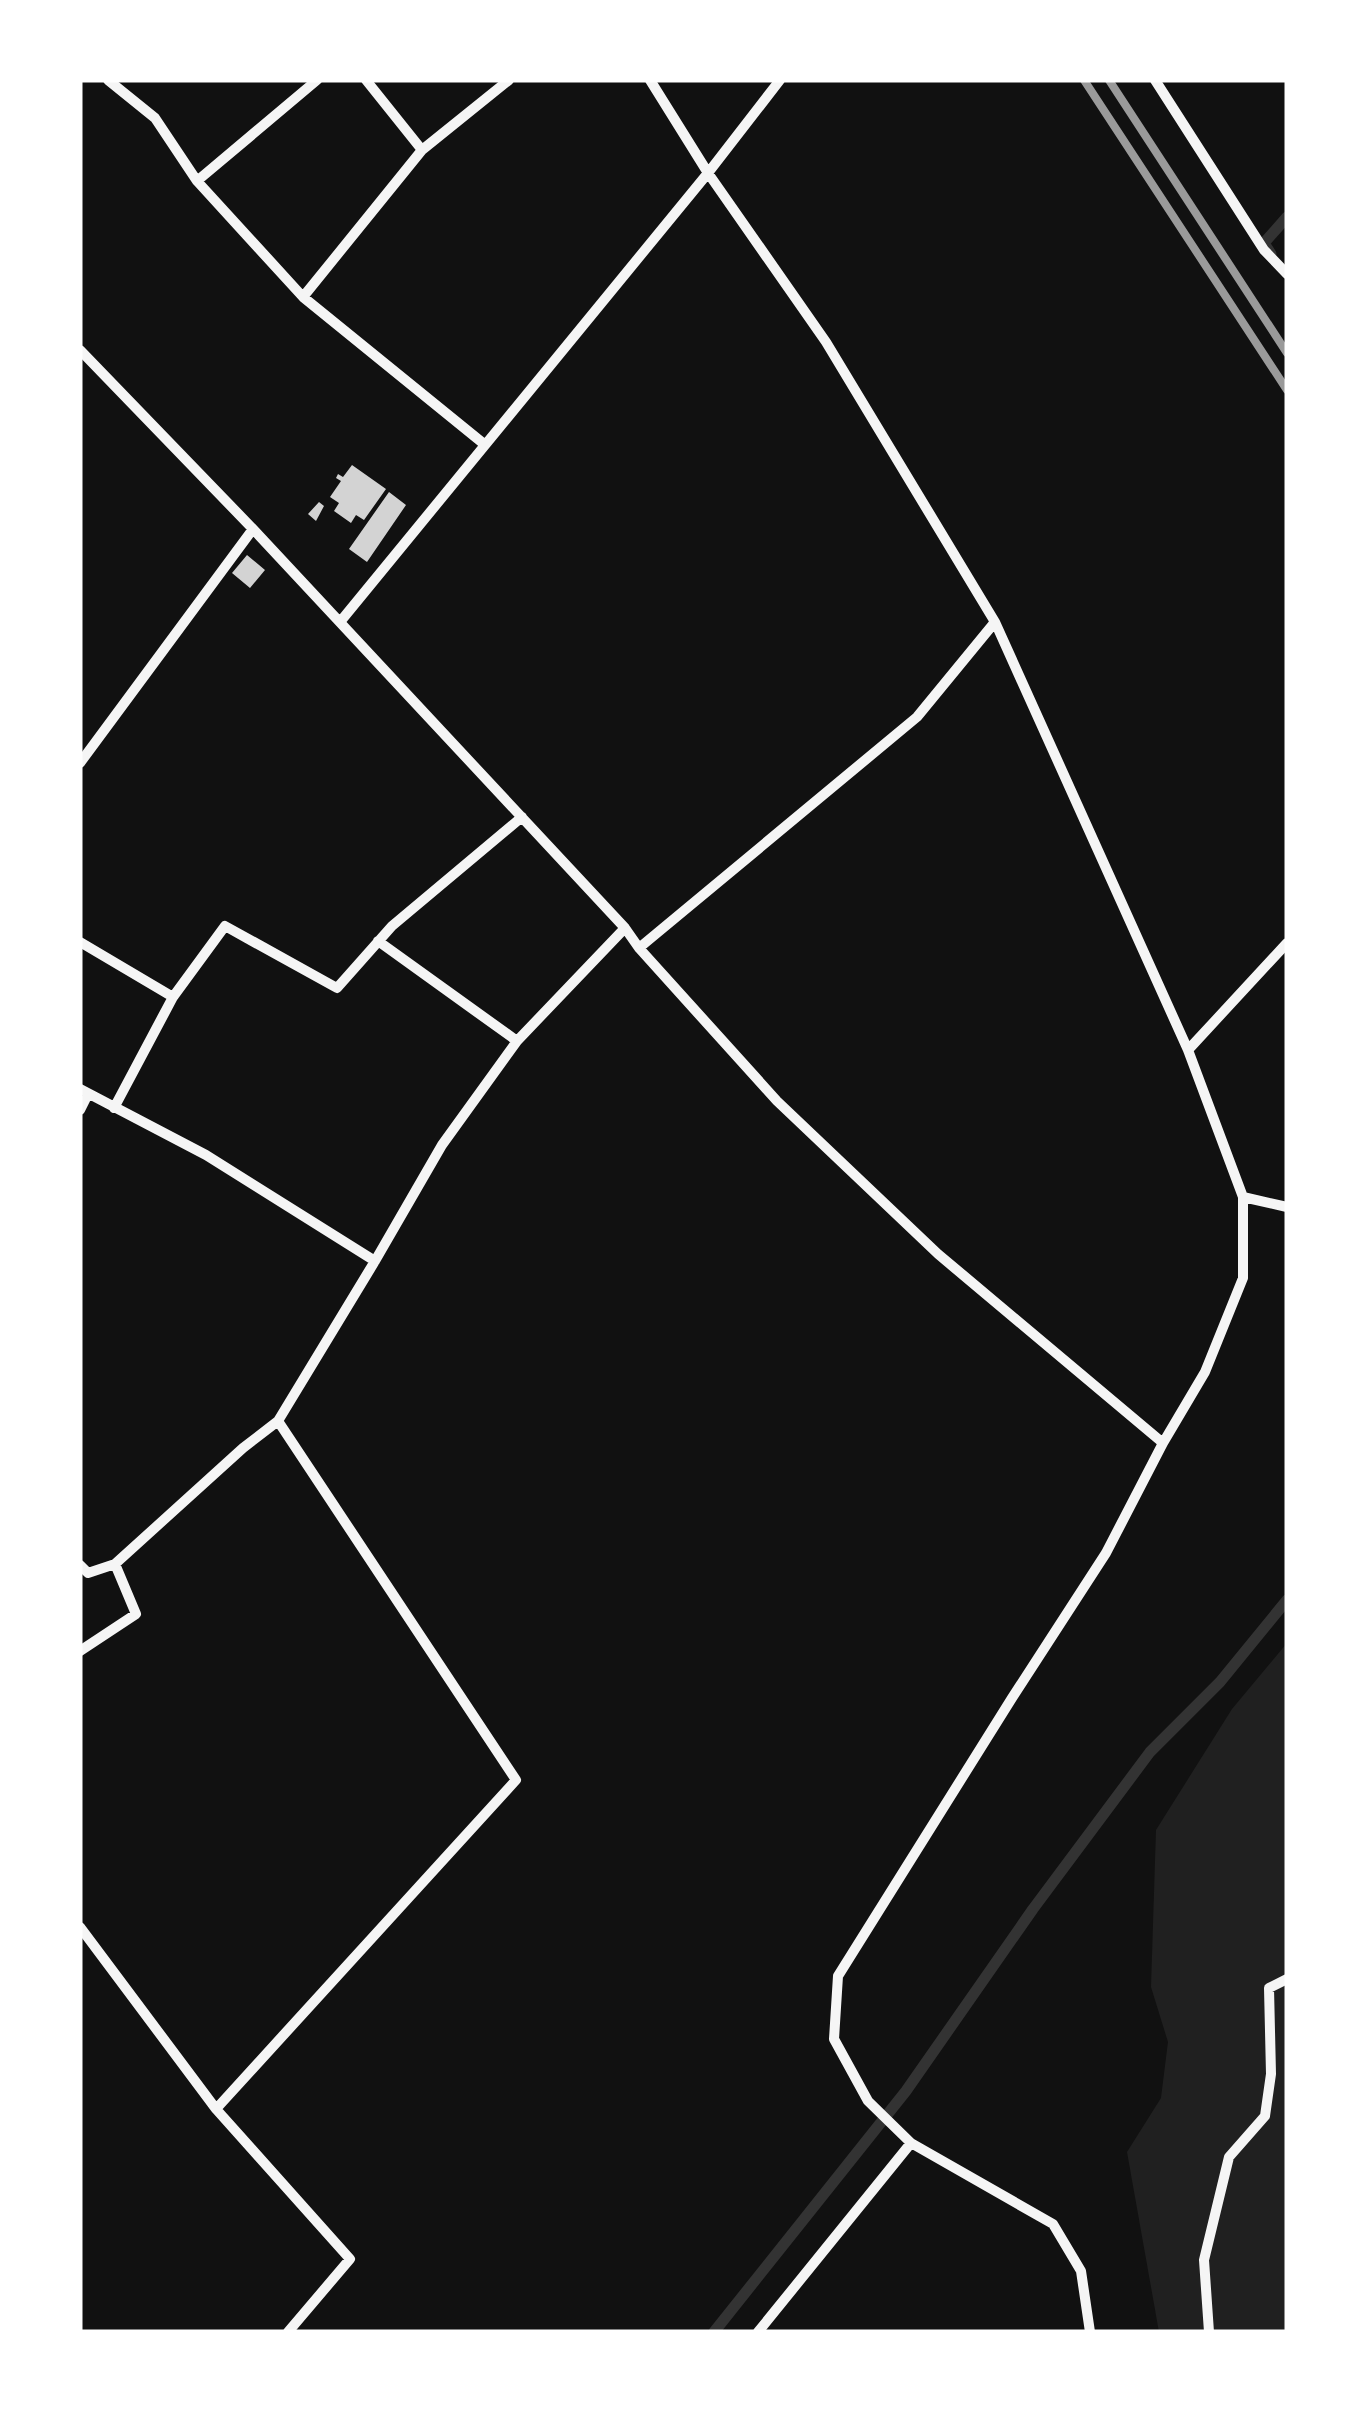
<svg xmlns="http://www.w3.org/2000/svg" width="1367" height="2412" font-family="'Roboto Condensed',sans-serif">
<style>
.green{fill:#202020}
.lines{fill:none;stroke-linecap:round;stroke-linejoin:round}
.stream{stroke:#333;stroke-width:11}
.building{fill:#d3d3d3}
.minor{stroke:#f5f5f5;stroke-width:10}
.rail{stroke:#9a9a9a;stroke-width:8}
</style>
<rect width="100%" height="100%" fill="#111"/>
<path class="green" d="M 1287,1643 L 1287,2332 L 1159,2332 L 1127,2152 L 1161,2098 L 1168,2042 L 1151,1987 L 1156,1830 L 1232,1709 Z"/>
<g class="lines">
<path class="stream" d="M 1271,254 L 1264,243 L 1287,217
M 714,2332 L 906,2091 L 1033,1909 L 1150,1752 L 1220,1682 L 1287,1600"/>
</g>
<path class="building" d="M 352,465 L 386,489 L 364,520 L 356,515 L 351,523 L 334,511 L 339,503 L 330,497 L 341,481 L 336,478 L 338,474 L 343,477 Z
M 389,492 L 406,505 L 367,562 L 349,549 Z
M 319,502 L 324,506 L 316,521 L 308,514 Z
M 247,555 L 265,570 L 250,588 L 232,573 Z"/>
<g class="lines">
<path class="minor" d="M 108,80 L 155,118 L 197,181 L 303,297 L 484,444
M 366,80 L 422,150
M 650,80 L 708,173 L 826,342 L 995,622 L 1188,1050 L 1243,1197 L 1243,1278 L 1205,1372 L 1163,1443 L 1106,1553 L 1012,1698 L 838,1976 L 834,2039 L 868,2101 L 911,2143 L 1053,2224 L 1081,2271 L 1090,2332
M 1155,80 L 1264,250 L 1287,274
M 197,181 L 317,80
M 303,297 L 422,150 L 509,80
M 80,350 L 253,529 L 625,928 L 639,948 L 777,1101 L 938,1254 L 1163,1443
M 340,622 L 708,173 L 780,80
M 80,763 L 253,529
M 378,941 L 517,1041
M 80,942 L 173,997
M 639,948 L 917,717 L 995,622
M 1188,1050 L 1287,943
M 80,1089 L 206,1155 L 375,1261
M 114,1108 L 173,997 L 225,926 L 337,988 L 392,926 L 522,817
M 80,1110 L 88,1094
M 1243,1197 L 1287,1207
M 80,1565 L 88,1573 L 115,1564 L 243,1448 L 278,1421
M 80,1651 L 136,1614 L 115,1564
M 80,1927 L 216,2109 L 350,2259 L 288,2332
M 216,2109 L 516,1780 L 278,1421 L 375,1261 L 442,1145 L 517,1041 L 625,928
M 758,2332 L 911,2143
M 1209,2332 L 1204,2260 L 1229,2157 L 1265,2116 L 1271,2074 L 1269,1988 L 1287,1979"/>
<path class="rail" d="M 1084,80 L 1287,390
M 1109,80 L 1287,353"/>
</g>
<rect width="1367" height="2412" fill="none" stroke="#ffffff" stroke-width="165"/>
</svg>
